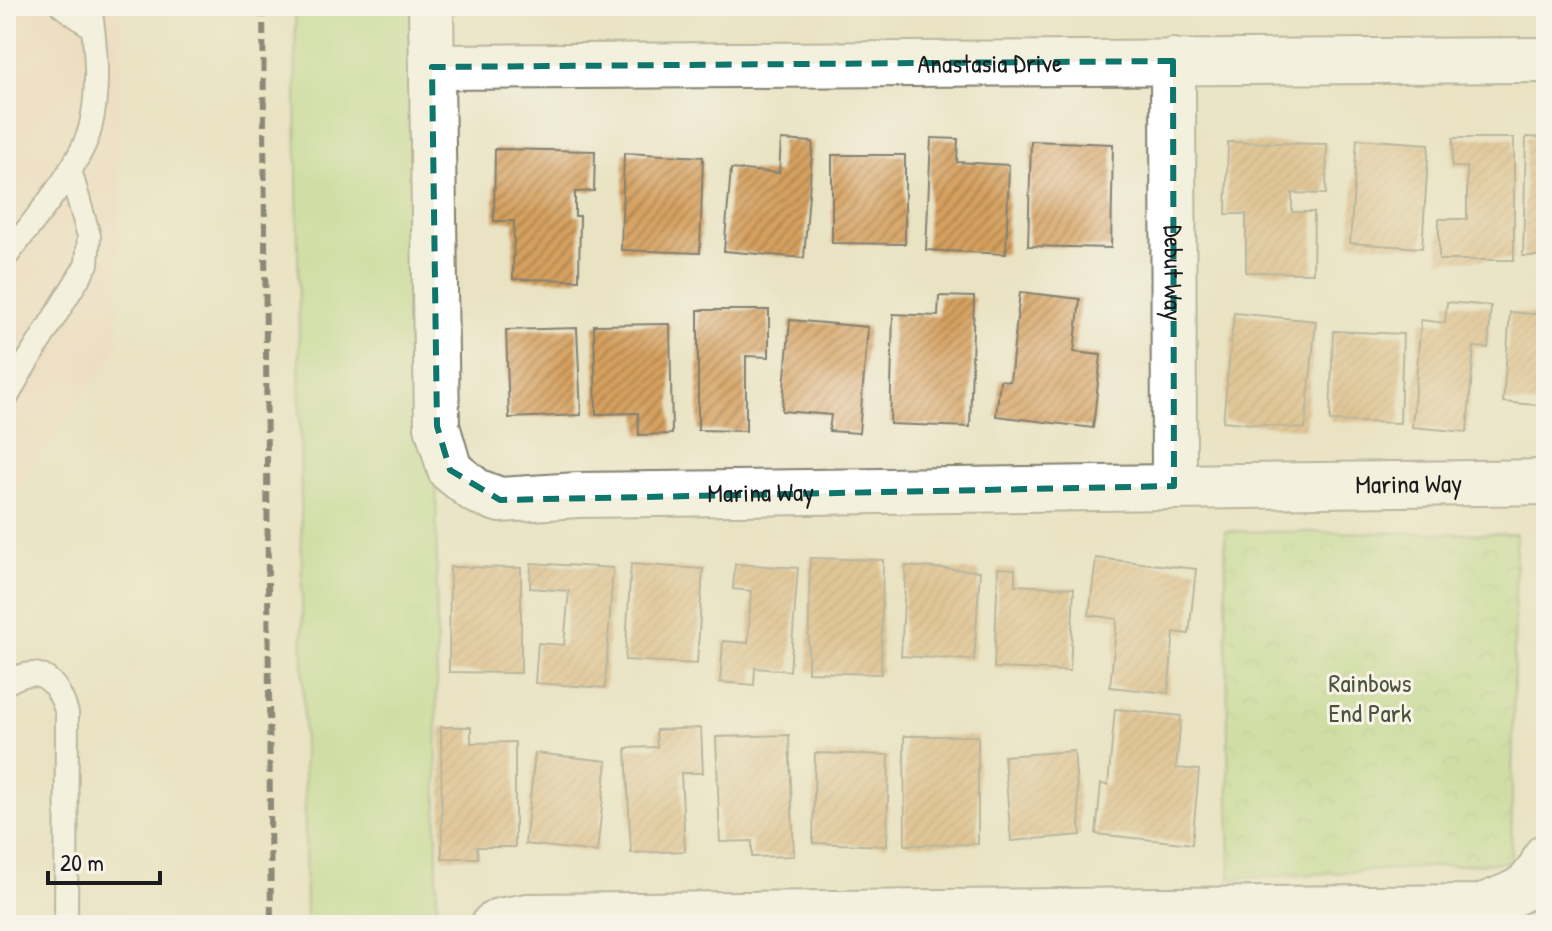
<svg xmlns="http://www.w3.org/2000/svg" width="1552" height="931" font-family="'Patrick Hand',sans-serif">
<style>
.built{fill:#f2d4be}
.grass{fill:#b2d882;stroke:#677a4f;stroke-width:2}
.park{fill:url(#park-crowns);stroke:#677a4f;stroke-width:2}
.building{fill:url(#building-hatch)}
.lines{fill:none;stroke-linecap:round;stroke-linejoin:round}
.service-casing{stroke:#828070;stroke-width:26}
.minor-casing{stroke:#828070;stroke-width:48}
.service{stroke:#fff;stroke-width:22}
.minor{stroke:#fff;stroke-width:44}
.rail{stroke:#1c1c1c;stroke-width:6;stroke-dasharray:12 6;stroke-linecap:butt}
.marked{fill:none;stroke:#0f766e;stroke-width:6;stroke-dasharray:16 10;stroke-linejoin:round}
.labels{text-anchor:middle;stroke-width:6;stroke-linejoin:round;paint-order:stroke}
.street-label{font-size:26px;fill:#1c1c1c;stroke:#f7f3e8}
.park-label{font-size:26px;fill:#49543b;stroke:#f7f3e8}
</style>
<defs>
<pattern id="park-crowns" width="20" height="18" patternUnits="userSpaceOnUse" patternTransform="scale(2)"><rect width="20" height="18" fill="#b2d882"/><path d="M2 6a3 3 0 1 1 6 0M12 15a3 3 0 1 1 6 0" fill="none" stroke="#98b970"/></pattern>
<pattern id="building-hatch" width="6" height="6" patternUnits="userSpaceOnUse" patternTransform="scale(2)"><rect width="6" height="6" fill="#d5a05f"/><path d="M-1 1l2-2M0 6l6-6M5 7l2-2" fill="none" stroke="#ac824e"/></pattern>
</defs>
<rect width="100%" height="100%" fill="#f7f3e8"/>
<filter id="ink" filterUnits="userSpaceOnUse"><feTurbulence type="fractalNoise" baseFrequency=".0125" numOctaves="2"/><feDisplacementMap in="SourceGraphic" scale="16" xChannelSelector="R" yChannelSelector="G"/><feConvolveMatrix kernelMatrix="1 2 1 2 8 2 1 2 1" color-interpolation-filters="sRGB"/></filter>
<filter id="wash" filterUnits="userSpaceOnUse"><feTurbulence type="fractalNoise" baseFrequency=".006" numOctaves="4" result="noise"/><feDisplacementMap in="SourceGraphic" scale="32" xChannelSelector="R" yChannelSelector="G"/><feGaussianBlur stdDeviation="1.8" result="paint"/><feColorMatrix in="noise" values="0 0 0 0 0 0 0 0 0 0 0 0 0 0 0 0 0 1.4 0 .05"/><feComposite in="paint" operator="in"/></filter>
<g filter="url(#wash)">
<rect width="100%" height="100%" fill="#e9e3c3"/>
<path class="built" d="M 6,6 L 122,6 L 118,347 L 6,505 Z"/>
<path class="grass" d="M 295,6 L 436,6 L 437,925 L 306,925 Z"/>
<path class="park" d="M 1225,531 L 1516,534 L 1511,862 L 1230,879 Z"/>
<g id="blocks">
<path class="building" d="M 1526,137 L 1546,138 L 1546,256 L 1523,256 Z
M 931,138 L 958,139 L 957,162 L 1009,165 L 1006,254 L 926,250 Z
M 1453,138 L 1514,138 L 1514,260 L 1439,260 L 1439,219 L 1467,219 L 1467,167 L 1452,167 Z
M 1357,139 L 1429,144 L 1422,248 L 1350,243 Z
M 781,140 L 813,142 L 804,258 L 724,251 L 731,169 L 779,173 Z
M 1031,141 L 1113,144 L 1111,248 L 1028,246 Z
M 1228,142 L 1327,144 L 1326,194 L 1292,193 L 1292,212 L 1314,212 L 1313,273 L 1246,272 L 1246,214 L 1226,214 Z
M 495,149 L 595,151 L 594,191 L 575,192 L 575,216 L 580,216 L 579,280 L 513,279 L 514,221 L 494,221 Z
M 624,153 L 703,157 L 700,253 L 621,250 Z
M 832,155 L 905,155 L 905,244 L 832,243 Z
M 1020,292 L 1080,299 L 1074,352 L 1101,355 L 1093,428 L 996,416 L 1000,380 L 1010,381 Z
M 939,296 L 974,297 L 970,427 L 890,424 L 893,314 L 938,316 Z
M 1447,302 L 1491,306 L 1488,348 L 1474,347 L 1467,432 L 1412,427 L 1421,320 L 1445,323 Z
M 698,310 L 769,310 L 769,357 L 746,356 L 746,431 L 698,430 Z
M 1510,312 L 1546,315 L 1546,406 L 1503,402 Z
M 1234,313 L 1316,321 L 1305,429 L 1223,421 Z
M 790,320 L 868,327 L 859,433 L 829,431 L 831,415 L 782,411 Z
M 670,324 L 672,434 L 639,435 L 638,413 L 596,414 L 594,325 Z
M 577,328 L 581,415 L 509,418 L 506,330 Z
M 1333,331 L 1403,334 L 1400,423 L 1330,421 Z
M 810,558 L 883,560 L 881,674 L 808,672 Z
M 1096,558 L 1196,569 L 1189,634 L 1174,632 L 1168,693 L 1110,687 L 1117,619 L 1089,615 Z
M 531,563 L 613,568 L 605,688 L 535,683 L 538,643 L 564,645 L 569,591 L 530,588 Z
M 631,564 L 703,569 L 697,664 L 625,660 Z
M 735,564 L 798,568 L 790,671 L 755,668 L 754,685 L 720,682 L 723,641 L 748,643 L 751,591 L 733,589 Z
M 906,566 L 980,571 L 974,660 L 901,656 Z
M 450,567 L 521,568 L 521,673 L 449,672 Z
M 998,568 L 1015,569 L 1015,585 L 1074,588 L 1070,671 L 994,668 Z
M 1115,709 L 1181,716 L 1176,768 L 1199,770 L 1192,844 L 1096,834 L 1101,784 L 1108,785 Z
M 441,727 L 471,727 L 471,743 L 515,742 L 515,847 L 477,847 L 478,858 L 442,858 Z
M 701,728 L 703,773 L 681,773 L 685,851 L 631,853 L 626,748 L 657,747 L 656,730 Z
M 789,735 L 794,856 L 752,857 L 752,841 L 720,842 L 716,737 Z
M 904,736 L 978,736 L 978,844 L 905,845 Z
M 1074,751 L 1081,835 L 1011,841 L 1004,756 Z
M 535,753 L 607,761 L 597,852 L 525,844 Z
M 815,753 L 889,755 L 887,846 L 813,843 Z"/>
</g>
</g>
<g filter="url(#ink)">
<use href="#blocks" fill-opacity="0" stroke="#828070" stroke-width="2"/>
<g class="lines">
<g class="service-casing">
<path id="service" d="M 62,6 L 93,28
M 6,257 C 31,223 79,169 90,129 C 100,89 96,46 90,6
M 6,367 L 19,375 L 87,264 L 89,236 L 70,170
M 6,399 L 19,375
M 6,683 C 41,662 57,681 67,713 L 66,925"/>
</g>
<g class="minor-casing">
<g id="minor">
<path id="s1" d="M 431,6 L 437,426 L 450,470 L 476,491 L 500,500 L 578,495 L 1546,482"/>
<path id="s2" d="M 1173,61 L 1174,486"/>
<path id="s3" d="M 432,67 L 1546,60"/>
<path d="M 493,925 L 499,921 L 528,916 L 1480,907 C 1512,894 1532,892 1546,856"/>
</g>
</g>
<use href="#service" class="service"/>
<use href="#minor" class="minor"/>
<path class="rail" d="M 263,6 L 271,925"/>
</g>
</g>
<path d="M0 0H1552V931H0ZM 1173,61 L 1174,486 L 500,500 L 450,470 L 437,426 L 432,67 Z" fill="#e9e3c3" fill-opacity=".55" fill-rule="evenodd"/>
<path class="marked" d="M 1173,61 L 1174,486 L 500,500 L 450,470 L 437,426 L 432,67 Z"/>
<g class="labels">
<g class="street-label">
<text dy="9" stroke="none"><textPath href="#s3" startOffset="558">Anastasia Drive</textPath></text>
<text dy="9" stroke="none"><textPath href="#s2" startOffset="212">Debut Way</textPath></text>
<text dy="9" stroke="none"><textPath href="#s1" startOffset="1434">Marina Way</textPath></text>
<text dy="9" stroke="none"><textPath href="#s1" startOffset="786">Marina Way</textPath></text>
</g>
<g class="park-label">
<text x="1370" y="692">Rainbows<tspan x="1370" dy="30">End Park</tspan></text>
</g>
</g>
<rect width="1552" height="931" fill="none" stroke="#f7f3e8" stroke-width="32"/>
<path d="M48 871v12h112v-12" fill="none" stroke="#1c1c1c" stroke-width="4"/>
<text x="60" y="871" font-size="24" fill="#1c1c1c" stroke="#f7f3e8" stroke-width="6" paint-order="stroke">20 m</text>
</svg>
